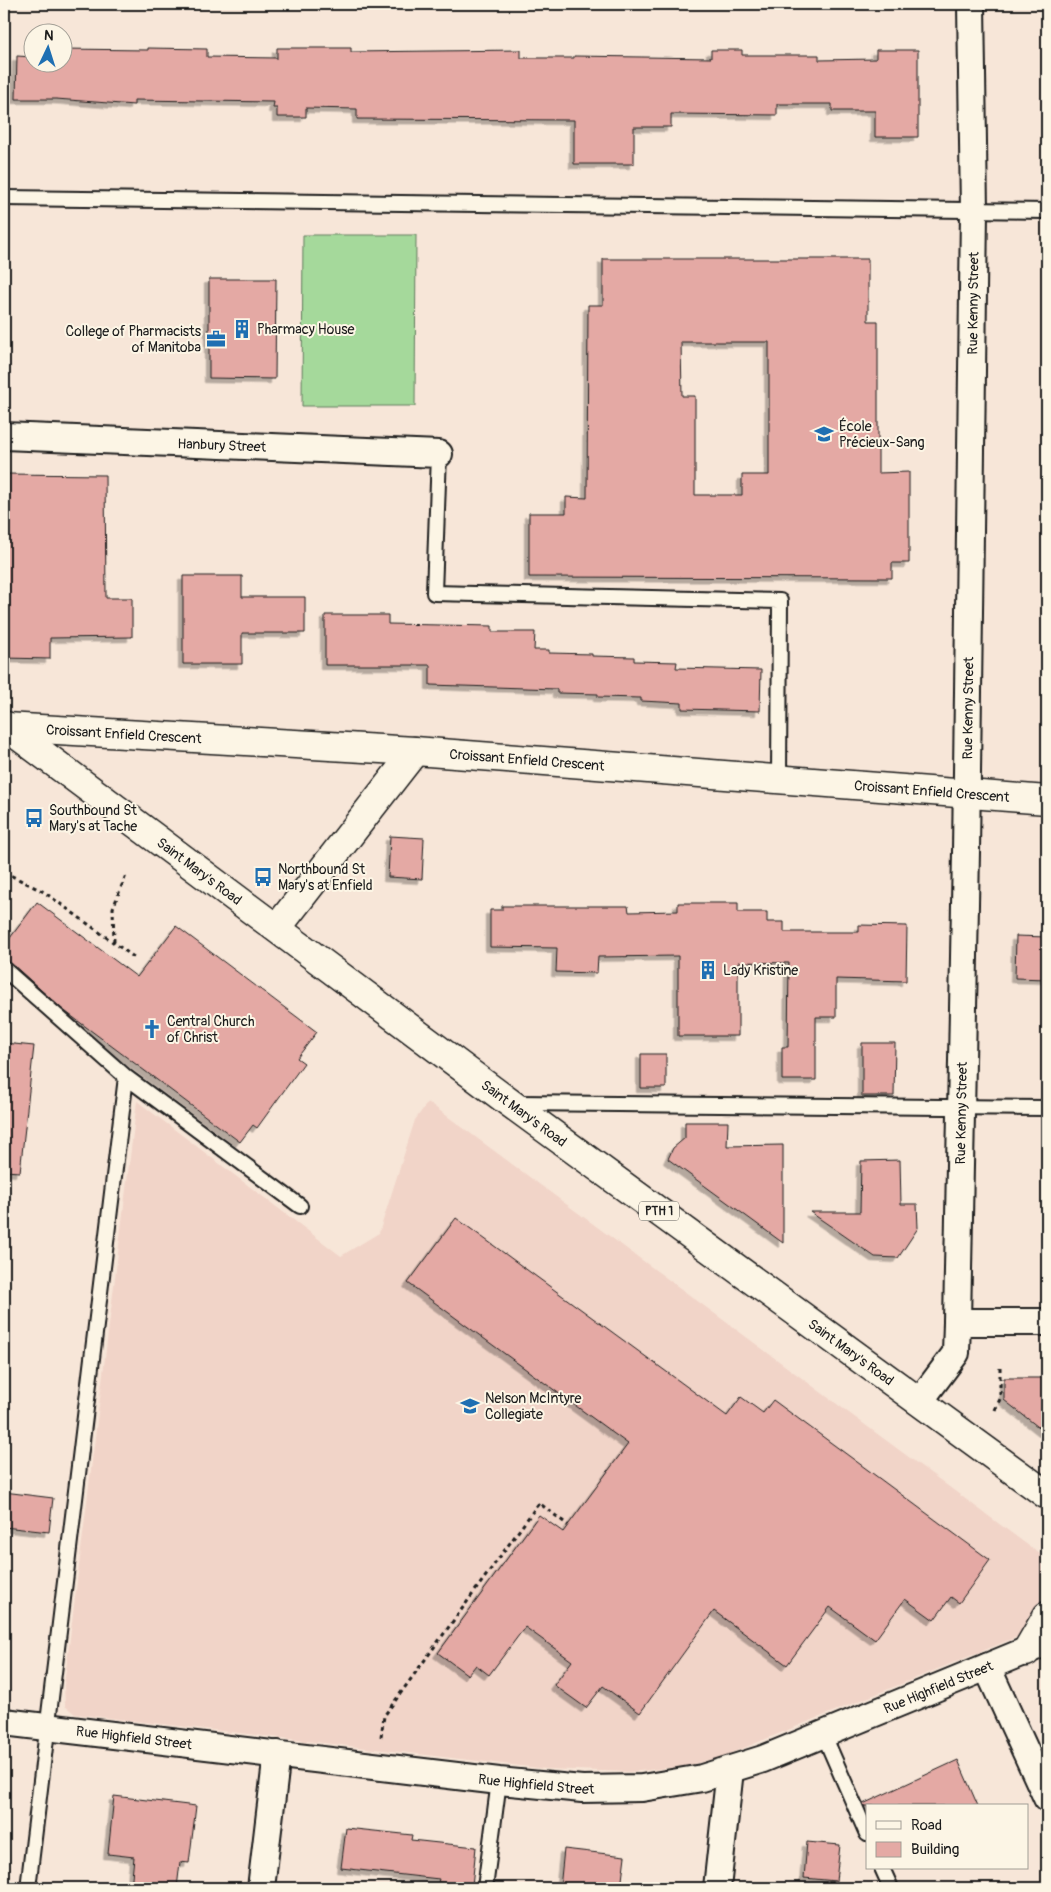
<svg xmlns="http://www.w3.org/2000/svg" width="1051" height="1892" font-family="Pangolin,sans-serif">
<style>
.built{fill:#f1d4c8}
.pitch{fill:#a5d99b;stroke:#607a5c}
.building{fill:#e4a9a4;stroke:#1c1c1c;fill-rule:evenodd;filter:url(#shadow)}
.lines{fill:none;stroke-linecap:round;stroke-linejoin:round}
.lane-casing{stroke:#1c1c1c;stroke-width:18}
.street-casing{stroke:#1c1c1c;stroke-width:30}
.secondary-casing{stroke:#1c1c1c;stroke-width:31}
.highway-casing{stroke:#1c1c1c;stroke-width:31}
.path{stroke:#1c1c1c;stroke-width:3;stroke-dasharray:4 4;stroke-linecap:butt}
.lane{stroke:#fcf5e5;stroke-width:14}
.street{stroke:#fcf5e5;stroke-width:26}
.secondary{stroke:#fcf5e5;stroke-width:28}
.highway{stroke:#fcf5e5;stroke-width:28}
.labels{text-anchor:middle;stroke-width:4;stroke-linejoin:round;paint-order:stroke}
.shield{fill:#fcf5e5;stroke:#5f5d58;stroke-width:1}
.shield-label{font-size:12px;font-weight:bold;fill:#1c1c1c}
.street-label{font-size:14px;fill:#1c1c1c;stroke:#fcf5e5}
.poi-label{font-size:14px;fill:#1c1c1c;stroke:#fcf5e5;text-anchor:start}
</style>
<defs>
<filter id="shadow"><feDropShadow dx="-4.5" dy="4.5" stdDeviation="0" flood-color="#0004"/></filter>
</defs>
<rect width="100%" height="100%" fill="#f7e6d8"/>
<filter id="ink" filterUnits="userSpaceOnUse"><feTurbulence type="fractalNoise" baseFrequency=".02" numOctaves="2"/><feDisplacementMap in="SourceGraphic" scale="10" xChannelSelector="R" yChannelSelector="G"/><feConvolveMatrix kernelMatrix="1 2 1 2 8 2 1 2 1" color-interpolation-filters="sRGB"/></filter>
<g filter="url(#ink)">
<path class="built" d="M 137,1101 L 341,1256 L 379,1233 L 415,1120 L 428,1102 L 1044,1557 L 1047,1570 L 1047,1588 L 1036,1620 L 1024,1634 L 724,1756 L 686,1766 L 630,1772 L 546,1769 L 75,1714 L 65,1706 L 64,1686 Z"/>
<path class="pitch" d="M 303,235 L 416,235 L 415,406 L 302,406 Z"/>
<path class="building" d="M 148,48 L 207,49 L 207,57 L 277,58 L 277,48 L 351,48 L 351,52 L 521,50 L 521,58 L 574,58 L 574,56 L 711,58 L 711,50 L 742,50 L 742,55 L 819,55 L 819,60 L 876,59 L 876,50 L 918,50 L 918,137 L 875,137 L 875,111 L 832,111 L 832,104 L 777,104 L 777,115 L 671,114 L 671,127 L 634,127 L 634,164 L 574,164 L 574,120 L 357,119 L 357,109 L 306,108 L 306,117 L 277,117 L 277,108 L 273,108 L 274,102 L 134,100 L 134,105 L 56,99 L 16,99 L 17,56 L 32,57 L 32,62 L 62,62 L 62,49 L 148,50 Z
M 603,259 L 868,259 L 868,321 L 878,321 L 878,473 L 909,472 L 909,563 L 892,563 L 892,578 L 529,577 L 529,513 L 566,513 L 566,497 L 587,498 L 588,305 L 603,305 ZM 681,342 L 769,342 L 769,475 L 742,475 L 742,495 L 695,495 L 695,396 L 682,396 Z
M 209,279 L 276,279 L 275,379 L 209,378 Z
M 4,474 L 105,475 L 106,598 L 132,598 L 132,637 L 50,638 L 50,659 L 4,658 Z
M 183,576 L 242,576 L 242,597 L 305,597 L 305,633 L 242,633 L 242,664 L 183,664 Z
M 325,615 L 388,615 L 388,624 L 492,626 L 492,632 L 535,632 L 534,650 L 549,650 L 549,653 L 592,654 L 592,656 L 634,657 L 634,661 L 677,662 L 676,668 L 761,670 L 760,711 L 682,709 L 682,703 L 641,701 L 641,698 L 598,697 L 598,694 L 557,693 L 557,689 L 430,685 L 430,665 L 325,665 Z
M 390,836 L 424,838 L 422,879 L 388,877 Z
M 37,902 L 137,977 L 176,926 L 317,1032 L 297,1058 L 304,1063 L 257,1128 L 253,1125 L 240,1142 L 62,1009 L 10,962 L 4,960 L 4,946 Z
M 678,903 L 738,903 L 738,912 L 767,912 L 767,922 L 784,922 L 784,932 L 859,932 L 859,925 L 907,926 L 906,981 L 836,979 L 836,1017 L 816,1017 L 816,1080 L 782,1080 L 782,1047 L 788,1047 L 789,963 L 738,962 L 738,1036 L 678,1036 L 678,956 L 598,957 L 597,973 L 556,972 L 557,948 L 490,947 L 490,910 L 502,910 L 502,906 L 628,906 L 629,912 L 678,911 Z
M 1016,936 L 1047,937 L 1047,979 L 1015,978 Z
M 4,1043 L 34,1046 L 20,1172 L 4,1171 Z
M 862,1043 L 895,1043 L 894,1096 L 862,1096 Z
M 641,1054 L 666,1054 L 666,1088 L 641,1088 Z
M 685,1122 L 728,1122 L 727,1146 L 783,1145 L 783,1243 L 668,1159 L 673,1148 L 685,1138 Z
M 900,1160 L 901,1204 L 917,1204 L 918,1228 L 898,1258 L 875,1257 L 810,1212 L 860,1212 L 861,1161 Z
M 456,1218 L 727,1416 L 741,1397 L 763,1413 L 773,1400 L 990,1560 L 959,1603 L 951,1597 L 934,1620 L 905,1599 L 875,1640 L 830,1607 L 787,1665 L 714,1611 L 640,1713 L 603,1686 L 586,1708 L 554,1685 L 572,1661 L 525,1627 L 489,1675 L 476,1665 L 468,1675 L 438,1653 L 539,1515 L 563,1532 L 628,1444 L 408,1283 Z
M 1004,1378 L 1047,1378 L 1047,1434 L 1004,1400 Z
M 4,1492 L 53,1498 L 49,1532 L 4,1527 Z
M 958,1760 L 978,1806 L 864,1806 L 863,1804 Z
M 114,1796 L 196,1806 L 189,1863 L 180,1862 L 177,1888 L 131,1888 L 134,1857 L 108,1854 Z
M 346,1828 L 412,1835 L 411,1840 L 476,1847 L 472,1886 L 438,1882 L 439,1879 L 341,1868 Z
M 807,1842 L 840,1845 L 836,1881 L 804,1878 Z
M 564,1849 L 625,1856 L 621,1888 L 560,1888 Z"/>
<g class="lines">
<g class="lane-casing">
<path id="lane" d="M 4,198 L 1047,211
M 439,454 L 434,593 L 780,601 L 779,780
M 4,969 L 126,1077 L 300,1206
M 516,1103 L 1047,1108
M 823,1733 L 867,1834
M 882,1868 L 891,1888
M 28,1888 L 126,1077
M 485,1888 L 499,1781"/>
</g>
<g class="street-casing">
<g id="street">
<path id="s1" d="M 4,436 L 439,454"/>
<path d="M 957,1322 L 1047,1322"/>
<path id="s2" d="M 920,1401 L 956,1353 L 957,1322 L 966,852 L 974,211 L 971,4"/>
<path d="M 987,1667 L 1047,1798"/>
<path id="s3" d="M 4,1722 L 499,1781 L 582,1789 L 642,1788 L 702,1778 L 763,1759 L 1045,1643"/>
<path d="M 261,1888 L 277,1754"/>
<path d="M 717,1888 L 730,1770"/>
</g>
</g>
<g class="secondary-casing">
<g id="secondary">
<path id="s4" d="M 6,727 L 415,751 L 1047,800"/>
</g>
</g>
<g class="highway-casing">
<g id="highway">
<path id="s5" d="M 4,725 L 510,1103 L 1047,1495"/>
<path d="M 277,928 L 415,751"/>
<path d="M 1026,1652 L 1047,1616"/>
</g>
</g>
<path class="path" d="M 4,872 L 44,892 L 135,958
M 114,942 L 113,908 L 126,875
M 995,1410 L 1000,1399 L 1000,1368
M 381,1737 L 384,1716 L 539,1503 L 568,1525"/>
<use href="#lane" class="lane"/>
<use href="#street" class="street"/>
<use href="#secondary" class="secondary"/>
<use href="#highway" class="highway"/>
</g>
</g>
<defs>
<g id="building-bare" transform="scale(1.5)"><path d="M-4-6H4V6H1V3H-1V6H-4ZM-2.5-4.3h1.7v1.8h-1.7ZM.8-4.3h1.7v1.8H.8ZM-2.5-1h1.7V.8h-1.7ZM.8-1h1.7V.8H.8Z" fill="#1f6fb2" stroke="#fcf5e5" stroke-width="2.5" paint-order="stroke"/></g>
<g id="office-bare" transform="scale(1.5)"><path d="M-6-3h4V-5.5h4V-3h4V5H-6ZM-1-4.5V-3h2v-1.5ZM-6 0V1H6V0Z" fill="#1f6fb2" stroke="#fcf5e5" stroke-width="2.5" paint-order="stroke"/></g>
<g id="school-bare" transform="scale(1.5)"><path d="M0-5L7-2L0 1L-7-2ZM-4 1L0 2.5L4 1V4Q0 6-4 4Z" fill="#1f6fb2" stroke="#fcf5e5" stroke-width="2.5" paint-order="stroke"/></g>
<g id="bus-bare" transform="scale(1.5)"><path d="M-5-6H5V4H4V6H2V4H-2V6H-4V4H-5ZM-3.5-4V0h7V-4ZM-3.5 1.2v1.5H-2V1.2ZM2 1.2v1.5H3.5V1.2Z" fill="#1f6fb2" stroke="#fcf5e5" stroke-width="2.5" paint-order="stroke"/></g>
<g id="church-bare" transform="scale(1.5)"><path d="M-1.2-6h2.4v3.5h3.3v2.4h-3.3V6h-2.4V-.1h-3.3v-2.4h3.3Z" fill="#1f6fb2" stroke="#fcf5e5" stroke-width="2.5" paint-order="stroke"/></g>
</defs>
<g fill-rule="evenodd">
<use href="#building-bare" x="242" y="329"/>
<use href="#office-bare" x="216" y="339"/>
<use href="#school-bare" x="824" y="434"/>
<use href="#bus-bare" x="34" y="818"/>
<use href="#bus-bare" x="263" y="877"/>
<use href="#building-bare" x="708" y="970"/>
<use href="#church-bare" x="152" y="1029"/>
<use href="#school-bare" x="470" y="1406"/>
</g>
<g class="labels">
<rect class="shield" x="639" y="1201.5" width="40" height="19" rx="4"/>
<g class="shield-label">
<text x="659" y="1215">PTH 1</text>
</g>
<g class="street-label">
<text dy="5" stroke="none"><textPath href="#s2" startOffset="1110">Rue Kenny Street</textPath></text>
<text dy="5" stroke="none"><textPath href="#s1" startOffset="218">Hanbury Street</textPath></text>
<text dy="5" stroke="none"><textPath href="#s2" startOffset="705">Rue Kenny Street</textPath></text>
<text dy="5" stroke="none"><textPath href="#s4" startOffset="118">Croissant Enfield Crescent</textPath></text>
<text dy="5" stroke="none"><textPath href="#s4" startOffset="522">Croissant Enfield Crescent</textPath></text>
<text dy="5" stroke="none"><textPath href="#s4" startOffset="928">Croissant Enfield Crescent</textPath></text>
<text dy="5" stroke="none"><textPath href="#s5" startOffset="244">Saint Mary's Road</textPath></text>
<text dy="5" stroke="none"><textPath href="#s5" startOffset="649">Saint Mary's Road</textPath></text>
<text dy="5" stroke="none"><textPath href="#s2" startOffset="300">Rue Kenny Street</textPath></text>
<text dy="5" stroke="none"><textPath href="#s5" startOffset="1054">Saint Mary's Road</textPath></text>
<text dy="5" stroke="none"><textPath href="#s3" startOffset="956">Rue Highfield Street</textPath></text>
<text dy="5" stroke="none"><textPath href="#s3" startOffset="131">Rue Highfield Street</textPath></text>
<text dy="5" stroke="none"><textPath href="#s3" startOffset="536">Rue Highfield Street</textPath></text>
</g>
<g class="poi-label">
<text x="257" y="334">Pharmacy House</text>
<text x="201" y="336" text-anchor="end">College of Pharmacists<tspan x="201" dy="16">of Manitoba</tspan></text>
<text x="839" y="431">École<tspan x="839" dy="16">Précieux-Sang</tspan></text>
<text x="49" y="815">Southbound St<tspan x="49" dy="16">Mary's at Tache</tspan></text>
<text x="278" y="874">Northbound St<tspan x="278" dy="16">Mary's at Enfield</tspan></text>
<text x="723" y="975">Lady Kristine</text>
<text x="167" y="1026">Central Church<tspan x="167" dy="16">of Christ</tspan></text>
<text x="485" y="1403">Nelson McIntyre<tspan x="485" dy="16">Collegiate</tspan></text>
</g>
</g>
<rect width="1051" height="1892" fill="none" stroke="#fcf5e5" stroke-width="20"/>
<rect x="10" y="10" width="1031" height="1872" fill="none" stroke="#1c1c1c" stroke-width="2" filter="url(#ink)"/>
<rect x="866" y="1804" width="162" height="65" fill="#fcf5e5" stroke="#a29e95"/>
<rect x="876" y="1821" width="25" height="8" fill="#fcf5e5" stroke="#a29e95"/>
<text x="911" y="1830" font-size="15" fill="#1c1c1c">Road</text>
<rect x="876" y="1842" width="25" height="15" fill="#e4a9a4" stroke="#a29e95"/>
<text x="911" y="1854" font-size="15" fill="#1c1c1c">Building</text>
<g transform="translate(48 48) rotate(4)"><circle r="24" fill="#fcf5e5" stroke="#a29e95"/>
<path d="M0-4L9 19L0 12L-9 19Z" fill="#1f6fb2"/>
<text y="-8" font-size="14" font-weight="bold" text-anchor="middle" fill="#1c1c1c">N</text>
</g>
</svg>
